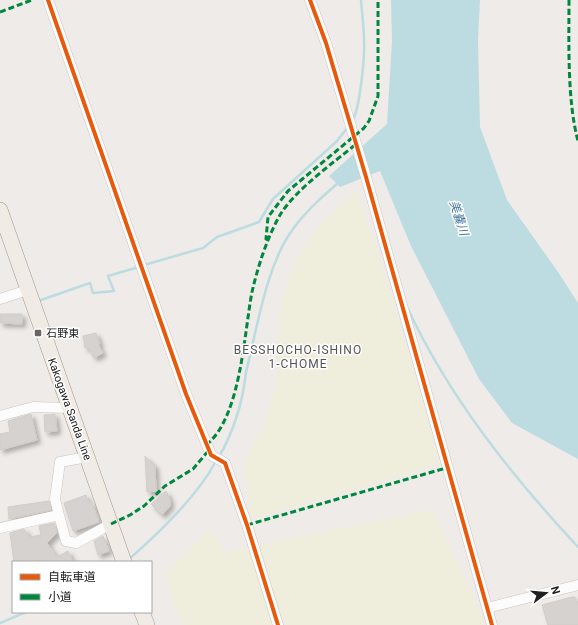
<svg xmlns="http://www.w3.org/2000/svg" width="578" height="625" font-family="Roboto,'Noto Sans JP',sans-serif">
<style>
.farmland{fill:#efeddc}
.water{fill:#bcdce1}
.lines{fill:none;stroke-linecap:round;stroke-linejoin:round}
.stream{stroke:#bcdce1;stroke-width:2.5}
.building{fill:#d5d2cf;stroke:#d1cdc9;filter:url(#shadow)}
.street-casing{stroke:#c7c6c4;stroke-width:11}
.primary-casing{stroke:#a59784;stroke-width:16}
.street{stroke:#fcfcfc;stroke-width:10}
.primary{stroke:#f1ebe5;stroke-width:15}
.quiet{stroke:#00873e;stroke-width:3;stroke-dasharray:6 3;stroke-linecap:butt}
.cycleway-casing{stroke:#fff;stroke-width:6}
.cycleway{stroke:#e8590c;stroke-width:4}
.poi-dot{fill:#686766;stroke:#fff;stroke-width:1.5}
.labels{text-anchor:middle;stroke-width:3;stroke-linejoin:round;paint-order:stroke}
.poi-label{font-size:11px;fill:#202020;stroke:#fff;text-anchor:start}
.street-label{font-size:11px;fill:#202020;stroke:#fff}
.water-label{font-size:12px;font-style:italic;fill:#4578a0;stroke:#fff}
.neighbourhood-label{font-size:12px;letter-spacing:1px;fill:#535353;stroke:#fff}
</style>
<defs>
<filter id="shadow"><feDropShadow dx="3.5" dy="3.5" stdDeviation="2" flood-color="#0004"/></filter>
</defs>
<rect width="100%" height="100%" fill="#eeebe8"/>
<path class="farmland" d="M 357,191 L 382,264 L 440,464 L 251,519 L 243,464 L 267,419 L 277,374 L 279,316 L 292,267 L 314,231 Z
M 433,510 L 486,625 L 182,625 L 165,576 L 210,528 L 223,552 Z"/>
<path class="water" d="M 391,0 L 480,0 L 478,40 L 480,127 L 507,200 L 558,272 L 578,303 L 578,459 L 512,423 L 479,379 L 411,246 L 380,171 L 340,187 L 329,176 L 387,124 L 392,41 Z"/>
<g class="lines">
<path class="stream" d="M 352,121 C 360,110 365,55 364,40 C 364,27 362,13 361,0
M 144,265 L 203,248 L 217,237 L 259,222 L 273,199 L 337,141 L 348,127
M 41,300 L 90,283 L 93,293 L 114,291 L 108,276 L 139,267
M 407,307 C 449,397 511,475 578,547
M 219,457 C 233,432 243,401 246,372 C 257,330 266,265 293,229 C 305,212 322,197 338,183
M 128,560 C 159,533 197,497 216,461
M 0,623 L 26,612"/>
</g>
<path class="building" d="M 0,314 L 22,314 L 22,324 L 0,323 Z
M 96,333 L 100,344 L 98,344 L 103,353 L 94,358 L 89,348 L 85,348 L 83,336 Z
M 31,414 L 37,440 L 0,450 L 0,434 L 10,432 L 8,421 Z
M 55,414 L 57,431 L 45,432 L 44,415 Z
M 145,456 L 155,466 L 156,491 L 147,492 Z
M 166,491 L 170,500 L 170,506 L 162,515 L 151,504 Z
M 86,495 L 88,501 L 92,503 L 99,522 L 73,531 L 64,503 Z
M 49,501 L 51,510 L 9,519 L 8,507 Z
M 54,523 L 57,533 L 47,543 L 57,557 L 68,551 L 73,562 L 14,562 L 10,533 L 24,529 L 29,537 L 41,535 L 39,526 Z
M 103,536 L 109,551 L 98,555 L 94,541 Z
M 572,597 L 575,597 L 576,602 L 578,601 L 578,625 L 548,625 L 542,605 Z"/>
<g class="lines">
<g class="street-casing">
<path id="street" d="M 48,0 L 186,394 L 211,455 L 225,463 L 247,525 L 278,625
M 310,0 L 326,43 L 366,177 L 492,625
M 0,299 L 28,290
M 0,416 L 33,407 L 70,408
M 59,515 L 55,499 L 60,462 L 87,457
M 0,528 L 59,515 L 66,541 L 76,543 L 111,524
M 487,608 L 578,585"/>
</g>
<g class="primary-casing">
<path id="primary" d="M 0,210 L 124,562
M 142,612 L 147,625"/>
</g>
<use href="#street" class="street"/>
<use href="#primary" class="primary"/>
<path class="quiet" d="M 569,0 C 569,43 567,100 578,141
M 0,12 L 32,0
M 268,240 L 266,239 L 268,217 L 288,191 L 364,128 L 369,121 L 378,96 L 378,0
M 206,445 C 241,418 244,333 252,292 C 258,266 267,238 280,215 C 295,190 333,163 355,145
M 111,524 L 130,515 L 144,506 L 165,486 L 193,469 L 209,450
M 247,525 L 446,468"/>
<g class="cycleway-casing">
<path id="cycleway" d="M 48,0 L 186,394 L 211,455 L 225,463 L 247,525 L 278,625
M 310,0 L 326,43 L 366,177 L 492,625"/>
</g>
<use href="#cycleway" class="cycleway"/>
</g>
<rect class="poi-dot" x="34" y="329" width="8" height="8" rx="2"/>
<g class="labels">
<g class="poi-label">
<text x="46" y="337">石野東</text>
</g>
<g class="street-label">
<text transform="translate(70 409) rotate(70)" y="4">Kakogawa Sanda Line</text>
</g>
<g class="water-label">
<text transform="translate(459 218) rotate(72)" y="4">美嚢川</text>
</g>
<g class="neighbourhood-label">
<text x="298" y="354">BESSHOCHO-ISHINO<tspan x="298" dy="14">1-CHOME</tspan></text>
</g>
</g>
<rect x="12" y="561" width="140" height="52" fill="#ffffff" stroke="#a6a6a6"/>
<rect x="20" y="574" width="20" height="6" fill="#e8590c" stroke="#a6a6a6"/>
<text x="48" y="581" font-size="12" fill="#202020">自転車道</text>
<rect x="20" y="594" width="20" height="6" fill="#00873e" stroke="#a6a6a6"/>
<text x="48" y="601" font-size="12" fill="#202020">小道</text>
<g transform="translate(546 593) rotate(74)" stroke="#ffffff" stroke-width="3" paint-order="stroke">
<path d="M0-3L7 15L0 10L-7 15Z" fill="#202020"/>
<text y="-6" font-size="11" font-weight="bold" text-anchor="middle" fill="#202020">N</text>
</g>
</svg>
